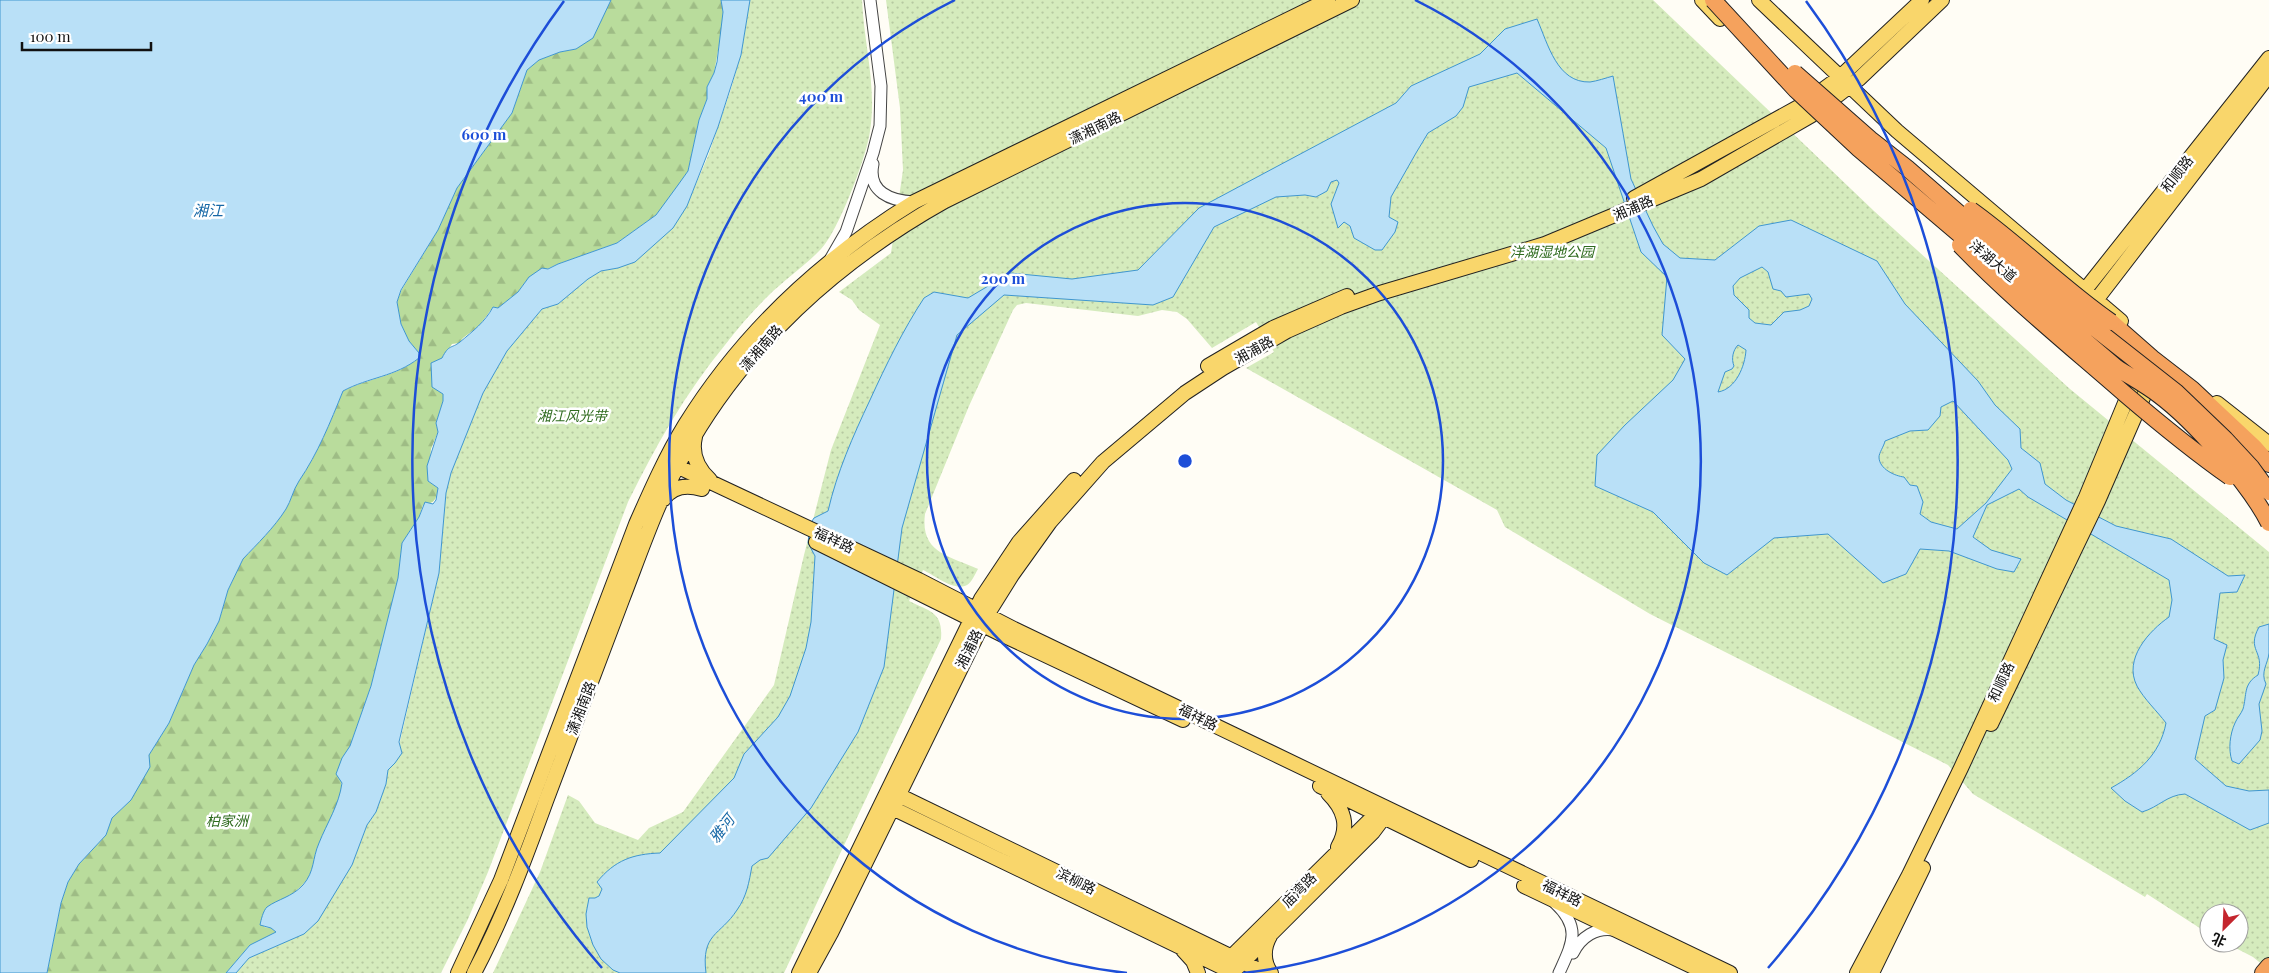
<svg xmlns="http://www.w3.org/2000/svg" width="2269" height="973" font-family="'Playfair Display','Noto Sans SC',serif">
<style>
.forest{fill:url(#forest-firs)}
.park{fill:url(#park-dots)}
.water{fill:#b9e0f7;stroke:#3f96cf;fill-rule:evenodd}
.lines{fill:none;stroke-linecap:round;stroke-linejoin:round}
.minor-casing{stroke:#444;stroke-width:13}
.major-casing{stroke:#222;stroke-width:16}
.highway-casing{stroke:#222;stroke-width:18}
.minor{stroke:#fff;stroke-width:11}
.major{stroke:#f9d66b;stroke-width:14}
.highway{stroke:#f5a25d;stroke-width:16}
.highway-bridge-casing{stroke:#222;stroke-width:18;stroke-linecap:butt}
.highway-bridge{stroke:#f5a25d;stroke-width:16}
.ring{fill:none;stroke:#1d4ed8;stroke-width:2.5}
.labels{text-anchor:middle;stroke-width:5;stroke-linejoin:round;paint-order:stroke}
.street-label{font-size:14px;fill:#111;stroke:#fff}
.park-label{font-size:14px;font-style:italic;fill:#2f6b1f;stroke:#fff}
.water-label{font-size:15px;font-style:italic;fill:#1768a6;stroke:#fff}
.centre{fill:#1d4ed8;stroke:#fff;stroke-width:2.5}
.ring-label{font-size:15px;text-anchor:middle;font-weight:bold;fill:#1d4ed8;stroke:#fff;stroke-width:5;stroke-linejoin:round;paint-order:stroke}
</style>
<defs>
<pattern id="forest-firs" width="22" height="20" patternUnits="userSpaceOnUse" patternTransform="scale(1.25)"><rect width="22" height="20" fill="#b9dc9c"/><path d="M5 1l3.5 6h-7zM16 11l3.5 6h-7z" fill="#9ebc85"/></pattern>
<pattern id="park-dots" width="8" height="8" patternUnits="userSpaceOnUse" patternTransform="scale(1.25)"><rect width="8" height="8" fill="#d5ebbd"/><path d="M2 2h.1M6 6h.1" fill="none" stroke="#b6c8a1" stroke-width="1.8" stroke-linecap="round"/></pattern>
</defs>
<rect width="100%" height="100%" fill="#fffdf5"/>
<path class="forest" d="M 611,0 L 721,0 L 723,12 L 721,34 L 714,73 L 707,87 L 707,99 L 699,120 L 688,171 L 669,199 L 656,215 L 617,243 L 558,264 L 529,277 L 518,292 L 498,308 L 493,307 L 479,326 L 463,338 L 459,343 L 452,344 L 443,358 L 431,363 L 433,387 L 443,394 L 443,401 L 436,423 L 438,432 L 431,449 L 428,481 L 438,488 C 436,500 435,503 423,505 L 419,517 L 402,543 L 398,578 L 371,686 L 350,746 L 342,758 L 341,795 L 315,858 C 313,884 288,898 267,908 L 264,927 L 271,928 L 276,932 L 273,935 L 250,945 L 226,973 L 47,973 L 61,903 L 68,882 L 79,864 L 106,835 L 112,818 L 131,800 L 149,755 L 169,723 L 194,665 L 207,644 L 219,621 L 228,590 L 243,559 C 257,544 274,528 286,509 C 291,501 293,490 299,481 C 318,453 330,423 343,391 C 369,378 396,377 419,358 L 419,353 L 409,341 L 401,324 L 397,302 L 401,291 L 438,230 L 457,188 L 512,113 L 527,70 L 539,60 L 560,52 L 576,49 L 592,38 Z"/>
<path class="park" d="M 750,0 L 862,0 C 864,45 877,86 870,131 C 867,156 838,232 821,249 C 805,266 784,280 767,297 C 752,312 738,328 725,345 C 686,392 655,447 628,502 L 488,872 L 468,919 L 441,973 L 236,973 L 249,958 L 285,942 L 352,865 L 367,825 L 376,812 L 386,784 L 388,770 L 395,763 L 439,573 L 446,493 L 451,473 L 483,393 L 507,351 L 542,309 L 558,304 L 588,279 L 601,271 L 618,268 L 687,205 L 708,156 L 730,92 L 741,55 Z
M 886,0 L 1653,0 L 1874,211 L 2070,389 L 2269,552 L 2269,970 L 2253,957 L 2226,943 L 2239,943 L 2239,913 L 2209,913 L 2209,934 L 2147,894 L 2145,897 L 1973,794 L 1948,765 L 1650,614 L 1505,527 L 1497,510 L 1246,368 L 1274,352 L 1256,322 L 1212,348 L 1187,319 L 1177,312 L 1162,310 L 1138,316 L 1026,303 L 1017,305 L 1013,310 L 969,406 L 925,514 C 920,553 949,556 978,569 C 975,574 972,582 967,585 C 955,592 934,575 923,570 L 909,601 C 931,612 943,612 941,639 L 784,973 L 493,973 L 540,872 L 568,795 L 579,801 L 595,823 L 638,840 L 649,828 L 683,812 L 774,685 L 804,555 L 831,450 L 880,325 L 859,310 L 852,300 L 839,292 L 891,253 L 903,170 L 900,108 Z"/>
<path class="water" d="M 0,0 L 611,0 L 593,38 L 576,49 L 560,52 L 539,60 L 527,70 L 512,113 L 457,188 L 438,230 L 401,290 L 397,302 L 401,324 L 409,341 L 419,353 L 419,358 C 395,377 369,377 343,391 C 330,423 318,453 299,481 C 293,490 291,501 286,509 C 274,528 257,544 243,559 L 228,590 L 219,621 L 207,644 L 194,665 L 169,723 L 149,755 L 150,767 L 131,800 L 112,818 L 106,835 L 79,864 L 68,882 L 61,903 L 47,973 L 0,973 Z
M 721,0 L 750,0 L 741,55 L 718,127 L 687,206 L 673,228 L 635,262 L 618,268 L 601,271 L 588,279 L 558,304 L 542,309 L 507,351 L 483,393 L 451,473 L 446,493 L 439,573 L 399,742 L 402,753 L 395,763 L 388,770 L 386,784 L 376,812 L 367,825 L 352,865 L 318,921 L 304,934 L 249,958 L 236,973 L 226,973 L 250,945 L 276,932 L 271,928 L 260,925 C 261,920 263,911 267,907 C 278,899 292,897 303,885 C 315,871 312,859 319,843 C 327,823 339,805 342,783 L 336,774 L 342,758 L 350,746 L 371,686 L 398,578 L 402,543 L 419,517 L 425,502 L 433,504 L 436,500 L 438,488 L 428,481 L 427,466 L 438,432 L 436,423 L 443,401 L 443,394 L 432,387 L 431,363 L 442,358 C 449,344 451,349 460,342 C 473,331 485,322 493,307 L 498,308 L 518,292 L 529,277 L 542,268 L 548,269 L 558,264 L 617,243 L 656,215 L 678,185 L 688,171 L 699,120 L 707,99 L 707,87 L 714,73 L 717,62 L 723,12 Z
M 1537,19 C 1548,44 1557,83 1590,82 C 1597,81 1606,78 1613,76 L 1631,179 L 1653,226 L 1663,244 L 1680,258 L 1715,260 L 1759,226 L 1791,220 L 1877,261 L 1905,304 L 1978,381 L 1995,405 L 2020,429 L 2021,448 L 2040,463 L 2045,484 L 2066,500 L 2116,526 L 2171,539 L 2228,576 L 2245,575 L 2237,592 L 2220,593 L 2214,639 L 2227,645 L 2223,660 L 2224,678 L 2215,710 L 2205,716 L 2195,759 L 2226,786 L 2249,791 L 2269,790 L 2269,823 L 2250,830 L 2185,794 C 2167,795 2159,807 2142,812 L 2125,801 L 2111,788 C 2138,773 2160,755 2166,723 C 2157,711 2144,699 2137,686 C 2123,659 2149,631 2169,617 L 2172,600 L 2169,580 L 2028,497 L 2019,489 L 1987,505 L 1973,537 L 1991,550 L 2021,559 L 2014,572 L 1997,569 L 1949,551 L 1920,549 L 1906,574 L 1883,583 L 1828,534 L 1774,538 L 1727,575 L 1704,563 L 1653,512 L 1595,486 L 1597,455 L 1625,425 L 1673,380 L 1685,359 L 1662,335 L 1667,277 L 1641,252 L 1606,148 L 1517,73 L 1469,87 L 1463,107 L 1456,116 L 1428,133 L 1416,153 L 1391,197 L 1389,217 L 1398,222 L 1395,232 L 1382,250 L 1375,250 L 1354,238 L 1350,226 L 1344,222 L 1338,228 L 1331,204 L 1339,183 L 1337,180 L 1331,182 L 1327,191 L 1316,197 L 1305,195 L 1276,197 L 1214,227 L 1173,297 L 1153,305 L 1004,295 L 957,335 L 902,528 L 884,667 L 858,732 L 811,808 L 768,858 L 760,860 L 752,866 C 749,882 747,896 737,910 C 720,936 701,933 706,973 L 620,973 L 613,970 L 601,959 L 593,945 L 587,927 L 586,914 L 589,898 L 595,898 L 599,896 L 602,889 L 597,882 C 615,860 633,854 660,853 L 734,778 L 744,754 L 778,717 L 790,696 L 806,648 L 811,622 L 815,556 L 808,543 L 810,524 L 814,518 L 828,511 C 837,472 853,436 870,400 C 886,365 903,330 924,298 L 934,292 L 968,298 L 1010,273 L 1072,279 L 1138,270 L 1199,208 L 1396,103 L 1411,86 L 1480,54 L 1505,29 ZM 1762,267 L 1768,272 L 1773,289 L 1781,291 L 1786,297 L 1809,294 L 1812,299 L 1809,306 L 1800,310 L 1784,312 L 1771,325 L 1755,323 L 1749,318 L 1749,310 L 1734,295 L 1733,286 L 1740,278 ZM 1738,345 L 1746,350 C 1745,366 1736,389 1718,392 L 1725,372 L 1732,369 L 1734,366 C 1731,359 1733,350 1738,345 ZM 1953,401 L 2008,460 L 2012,469 L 1986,503 L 1957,529 L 1931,522 L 1920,514 L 1923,502 L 1917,486 L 1910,485 L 1904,477 C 1895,476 1879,469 1879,457 C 1879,453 1884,446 1885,441 L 1910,431 L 1928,430 L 1940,416 L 1941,407 Z
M 2269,624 C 2269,634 2269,644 2269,653 C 2268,664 2260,672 2266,684 L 2259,704 L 2262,731 L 2260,740 L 2239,764 L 2232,761 C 2228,749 2230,734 2235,723 C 2237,718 2241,714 2243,709 C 2247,695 2243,684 2258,675 C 2265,650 2246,651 2259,627 Z"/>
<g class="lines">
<g class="minor-casing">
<path id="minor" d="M 873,164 C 867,192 891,201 914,202
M 831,258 L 846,232 L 873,153 L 880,126 L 881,86 L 870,0
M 1555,903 C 1582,928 1572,944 1559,973
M 1573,953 C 1581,937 1596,927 1614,930"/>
</g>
<g class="major-casing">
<path id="major" d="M 1702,0 L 1720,19
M 1759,0 L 1897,131 L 2121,321
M 1634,198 L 1802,105 L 1839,78 L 1922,0
M 2085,290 L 2269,58
M 2097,299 L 2269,75
M 1208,366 L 1273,328 L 1347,296
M 2217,403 L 2269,444
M 695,437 C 691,454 697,468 710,480
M 670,463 L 919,580 L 1014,629 L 1730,973
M 664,499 C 673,485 688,485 702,489
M 816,542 L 1005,636 L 1183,720
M 1991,724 L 2098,501 L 2145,393
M 1320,786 L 1471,860
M 890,791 L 1265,973
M 1328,793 C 1344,809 1350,826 1338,847
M 884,804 L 1234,973
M 1524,886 L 1706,973
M 1270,936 C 1263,948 1263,962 1271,973
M 1183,950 L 1193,961 L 1198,973
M 1225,963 L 1372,818 L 1380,806
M 1238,967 L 1373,832 L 1388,812
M 458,973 L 501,880 L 636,524 C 651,490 666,456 685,425 C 742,333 822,259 914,202 L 1328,0
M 474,973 C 503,918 525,859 546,801 C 572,734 597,667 622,600 C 641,551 658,500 684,454 C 744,345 838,261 945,201 L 1352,0
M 799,973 L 981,599 L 1019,542 L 1074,480
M 809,973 L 831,933 L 987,615 L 1012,575 L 1050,522 L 1103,462 L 1185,393 L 1223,368 L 1287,331 L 1341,307 L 1380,293 L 1545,244 L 1701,179 L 1812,115 L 1859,79 L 1942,0
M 1857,973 L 1909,875 L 1961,768 L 2086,497 L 2132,386
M 1872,973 L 1923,868"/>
</g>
<g class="highway-casing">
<path id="highway" d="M 2111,322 L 2152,358 L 2192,389 L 2254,447 L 2269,464
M 2263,973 L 2269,966"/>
</g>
<use href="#minor" class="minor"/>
<use href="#major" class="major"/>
<use href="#highway" class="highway"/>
<g class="highway-bridge-casing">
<path id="highway-bridge" d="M 1713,0 L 1796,90 L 1859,149 L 2117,368 C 2131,377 2146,385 2159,395 C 2194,421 2250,485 2269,523
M 1795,73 L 1870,139 L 1907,168 L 2055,297 L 2176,392 L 2225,439 L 2251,467 L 2269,492
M 1971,210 C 2020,245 2062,288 2111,322
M 1960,245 C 2012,299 2069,345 2125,394 C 2159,423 2193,451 2230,477"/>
</g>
<use href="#highway-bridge" class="highway-bridge"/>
</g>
<g class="ring">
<circle cx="1185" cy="461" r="258"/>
<path d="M1127 973A515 515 0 0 1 955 0M1415 0A515 515 0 0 1 1243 973"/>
<path d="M602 968A773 773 0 0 1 564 1M1806 1A773 773 0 0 1 1768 968"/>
</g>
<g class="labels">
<g class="street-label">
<text transform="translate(1095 128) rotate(-26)" y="5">潇湘南路</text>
<text transform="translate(2177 174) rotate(-52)" y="5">和顺路</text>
<text transform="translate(1633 208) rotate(-24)" y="5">湘浦路</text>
<text transform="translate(1993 261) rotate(40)" y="5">洋湖大道</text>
<text transform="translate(761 348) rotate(-49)" y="5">潇湘南路</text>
<text transform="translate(1254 350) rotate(-29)" y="5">湘浦路</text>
<text transform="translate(834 540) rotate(25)" y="5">福祥路</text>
<text transform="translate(969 649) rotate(-64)" y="5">湘浦路</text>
<text transform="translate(2001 682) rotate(-65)" y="5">和顺路</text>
<text transform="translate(581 708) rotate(-69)" y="5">潇湘南路</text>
<text transform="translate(1198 717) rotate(26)" y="5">福祥路</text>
<text transform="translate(1076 881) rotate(26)" y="5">滨柳路</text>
<text transform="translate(1299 890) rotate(-45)" y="5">庙湾路</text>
<text transform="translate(1562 893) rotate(26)" y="5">福祥路</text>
</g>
<g class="park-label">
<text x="1552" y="257">洋湖湿地公园</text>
<text x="572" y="421">湘江风光带</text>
<text x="227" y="826">柏家洲</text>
</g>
<g class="water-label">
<text x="208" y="216">湘江</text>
<text transform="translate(722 829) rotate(-52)" y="5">雅河</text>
</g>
</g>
<circle cx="1185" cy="461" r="8" class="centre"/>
<g class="ring-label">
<text x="821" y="102">400 m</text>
<text x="484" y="140">600 m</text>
<text x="1003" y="284">200 m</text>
</g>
<g transform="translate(2224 928) rotate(204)"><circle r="24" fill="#ffffff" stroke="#a0a0a0"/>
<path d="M0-4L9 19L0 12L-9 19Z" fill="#c4262e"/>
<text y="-8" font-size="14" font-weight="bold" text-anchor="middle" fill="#111111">北</text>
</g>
<path d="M22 42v8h129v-8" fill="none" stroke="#111111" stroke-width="2.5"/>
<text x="30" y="42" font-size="15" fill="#111111" stroke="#ffffff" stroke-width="4" paint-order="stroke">100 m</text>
</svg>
